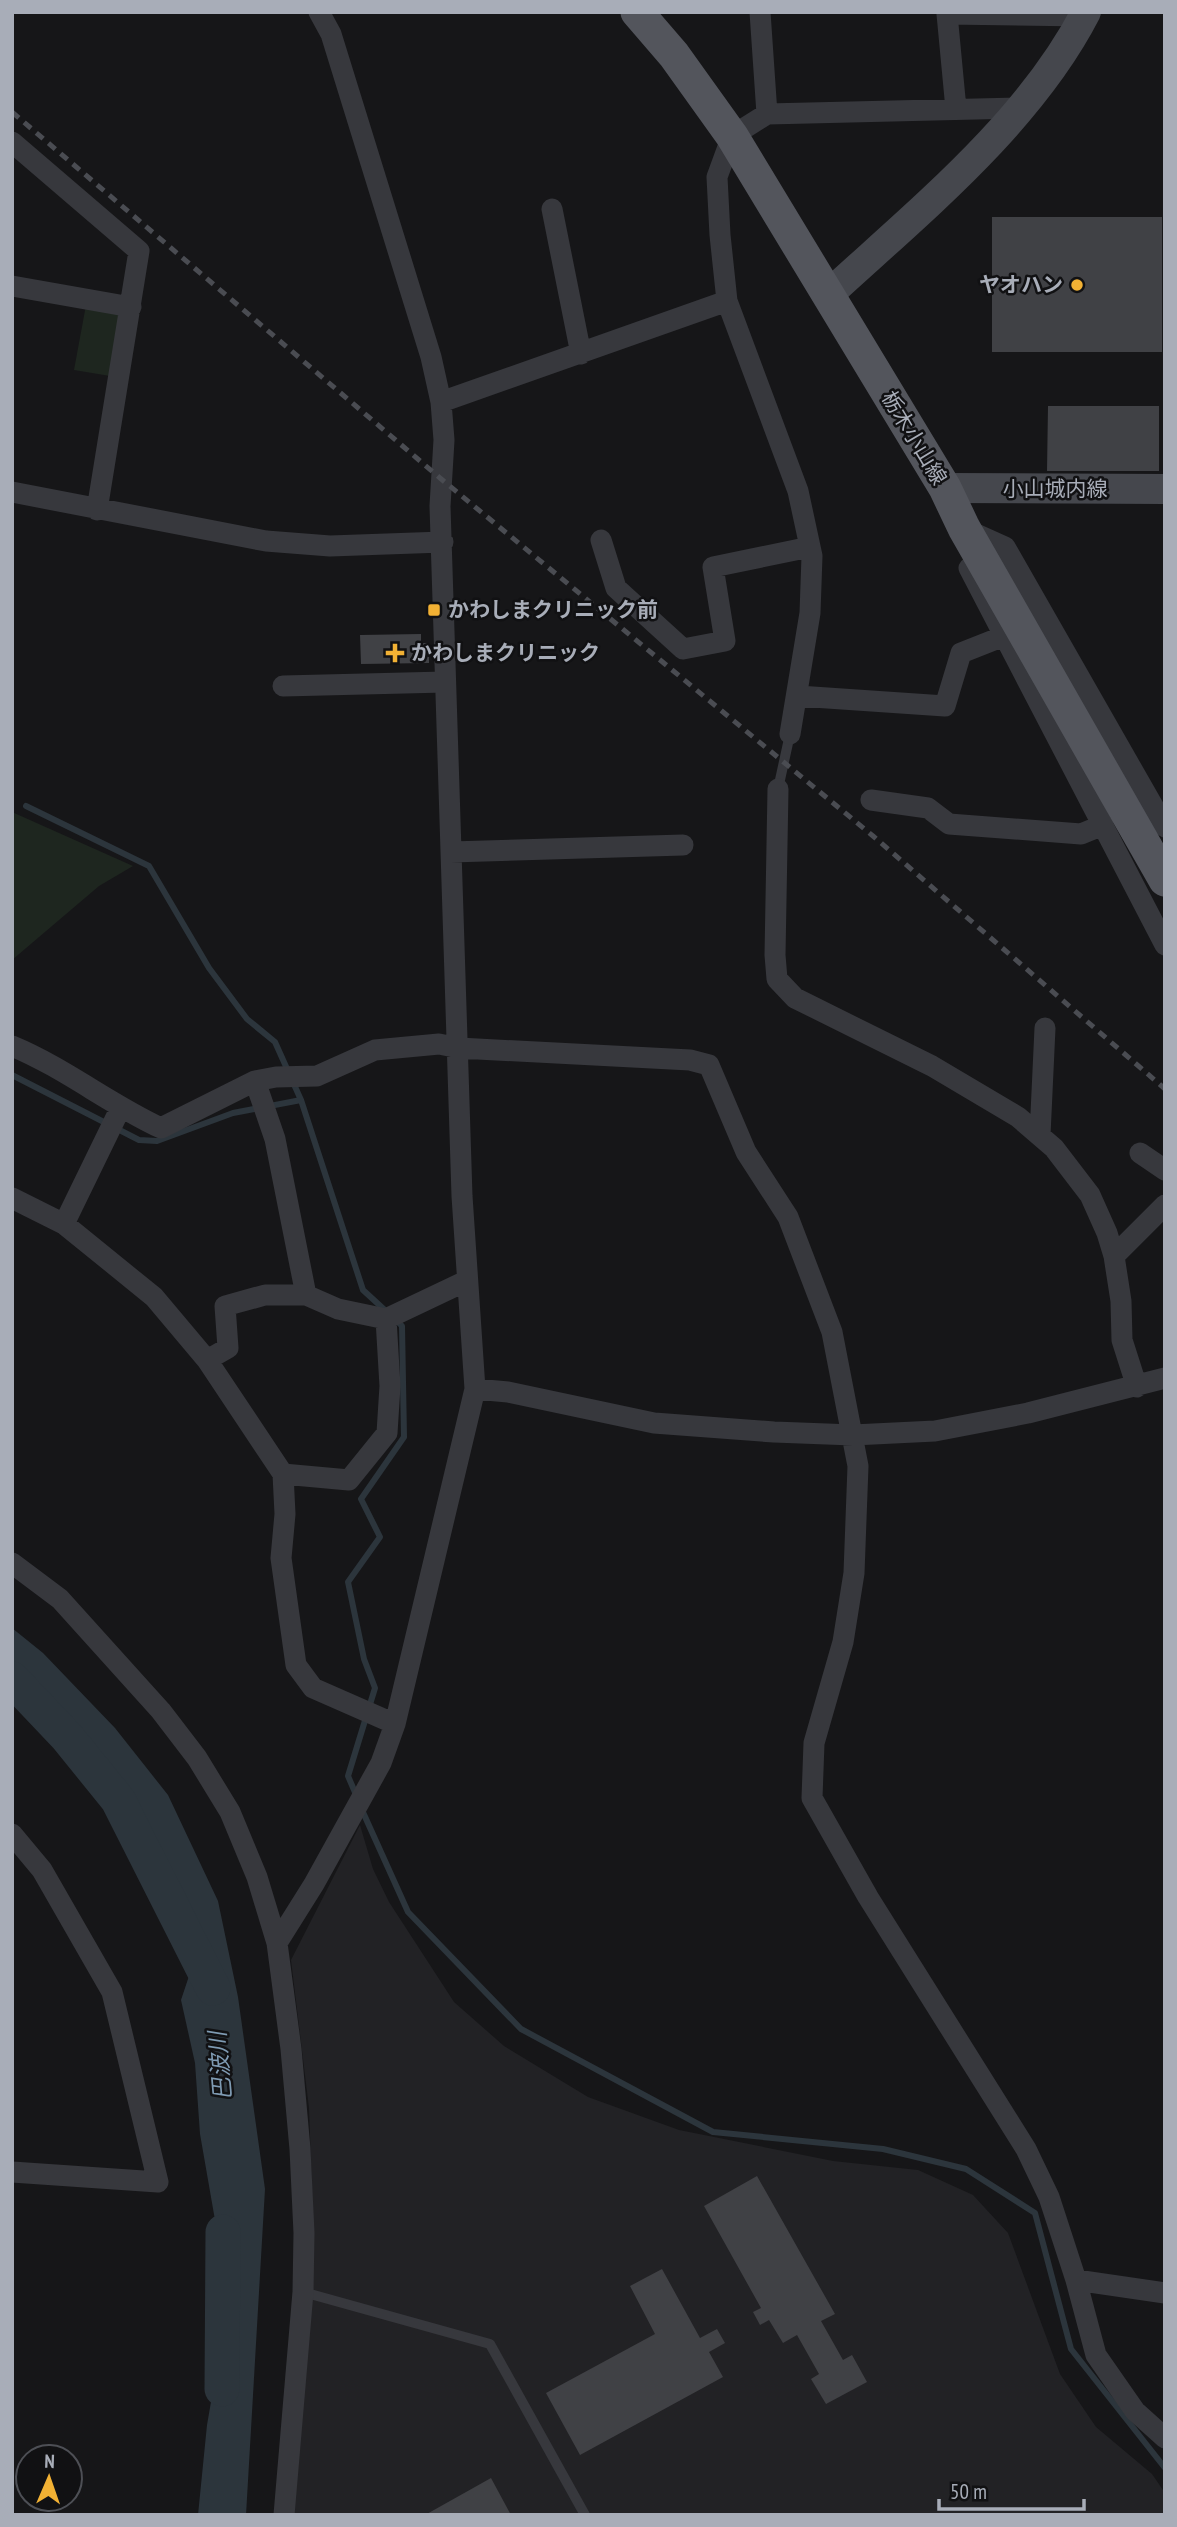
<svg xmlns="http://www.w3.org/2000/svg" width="1177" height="2527" font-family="'PT Sans Narrow','Noto Sans JP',sans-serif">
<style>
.built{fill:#222225}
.green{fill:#1e261f}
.water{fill:#2c353c}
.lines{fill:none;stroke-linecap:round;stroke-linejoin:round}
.stream{stroke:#2c353c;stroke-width:6}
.river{stroke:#2c353c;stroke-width:35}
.building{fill:#404145}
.lane{stroke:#37383d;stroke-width:10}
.street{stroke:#37383d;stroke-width:21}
.secondary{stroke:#45474d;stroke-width:30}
.primary{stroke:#53555c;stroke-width:33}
.rail{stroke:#4a4c52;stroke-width:5;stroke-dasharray:9 7;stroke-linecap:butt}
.poi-dot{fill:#f2b134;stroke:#111113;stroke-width:2.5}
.labels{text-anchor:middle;stroke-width:5;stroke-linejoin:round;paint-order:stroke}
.poi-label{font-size:21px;font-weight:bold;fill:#a8adb8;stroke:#111113;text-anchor:start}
.street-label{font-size:21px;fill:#a8adb8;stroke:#111113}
.water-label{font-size:23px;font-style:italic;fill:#7f9bb3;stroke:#111113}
</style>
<rect width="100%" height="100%" fill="#161618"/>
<path class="built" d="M 360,1825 L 373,1869 L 389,1902 L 454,2002 L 504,2046 L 588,2097 L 679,2130 L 833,2161 L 918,2170 L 973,2195 L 1008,2233 L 1060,2374 L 1096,2427 L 1152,2474 L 1165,2493 L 1165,2515 L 292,2515 L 313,2219 L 309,2108 L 291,1960 Z"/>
<path class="green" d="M 86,305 L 122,311 L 110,376 L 74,370 Z
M 12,812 L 133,866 L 99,886 L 12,960 Z"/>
<path class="water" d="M 12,1628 L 43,1653 L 115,1728 L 168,1795 L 218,1901 L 238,1997 L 265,2189 L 246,2515 L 198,2515 L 207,2425 L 225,2321 L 219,2243 L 200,2134 L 195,2063 L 181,2000 L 191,1970 L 194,1925 L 128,1791 L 87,1736 L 12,1670 Z"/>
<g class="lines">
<path class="stream" d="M 26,806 L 149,866 L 209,968 L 247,1019 L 275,1042 L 301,1100
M 12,1075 L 139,1140 L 157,1141 L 233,1113 L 301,1100 L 363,1290 L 388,1313
M 357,1797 L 348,1776 L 375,1688 L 364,1659 L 348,1582 L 380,1537 L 361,1499 L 404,1437 L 402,1326 L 396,1320
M 362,1810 L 408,1912 L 521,2029 L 713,2132 L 883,2149 L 966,2169 L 1035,2213 L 1071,2349 L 1165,2468"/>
<path class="river" d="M 12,1679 L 67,1737 L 118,1800 L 213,1988
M 222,2389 L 223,2232"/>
</g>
<path class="building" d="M 992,217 L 1162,217 L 1162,352 L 992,352 Z
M 1048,406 L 1159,406 L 1159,471 L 1047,471 Z
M 421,634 L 421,643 L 429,643 L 429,663 L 361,664 L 360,635 Z
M 757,2176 L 835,2314 L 821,2321 L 843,2360 L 852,2355 L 867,2382 L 826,2404 L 811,2379 L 819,2374 L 797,2335 L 783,2343 L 769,2320 L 760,2325 L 753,2312 L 761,2308 L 704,2206 Z
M 662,2269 L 700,2338 L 717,2329 L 725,2343 L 709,2352 L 723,2377 L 580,2455 L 546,2393 L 655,2334 L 630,2286 Z
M 491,2478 L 511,2515 L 425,2515 Z"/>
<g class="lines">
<path class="lane" d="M 778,789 L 790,734
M 303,2292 L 490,2344 L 585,2515"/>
<path class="street" d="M 760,12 L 767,114
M 956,109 L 947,14 L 1084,16
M 12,142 L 139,251 L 97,510
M 552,209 L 581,354
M 12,286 L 131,307
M 441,402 L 727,301
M 12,492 L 266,541 L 330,546 L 443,542
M 965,529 L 1005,547 L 1165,827
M 601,540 L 616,588 L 683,649 L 725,641 L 713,567 L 810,547
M 969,568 L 1165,945
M 283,686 L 445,682
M 798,696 L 945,706 L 961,653 L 1004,636
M 790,734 L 810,613 L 812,556 L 798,491 L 727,301 L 720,235 L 717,177 L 732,136 L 767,114 L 1019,108
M 778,789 L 775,955 L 777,979 L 795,998 L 932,1066 L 1018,1117 L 1054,1148 L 1090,1195 L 1107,1233 L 1114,1256 L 1121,1301 L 1122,1340 L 1137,1387
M 871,800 L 928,808 L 949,824 L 1081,834 L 1103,825
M 451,852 L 683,845
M 12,1046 C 65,1068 109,1104 161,1128 L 255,1081 L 276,1077 L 317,1076 L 375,1050 L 439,1044 L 459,1048 L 690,1060 L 709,1065 L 746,1152 L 788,1217 L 832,1332 L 858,1466 L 854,1573 L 843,1642 L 814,1743 L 812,1798 L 868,1897 L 1026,2149 L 1049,2197 L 1076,2280 L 1096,2355 L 1135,2411 L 1165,2438
M 255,1081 L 275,1139 L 306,1295
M 1040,1135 L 1045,1028
M 1140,1153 L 1165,1170
M 12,1198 L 64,1224 L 154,1297 L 207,1360 L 283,1474 L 285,1514 L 281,1558 L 296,1665 L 313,1688 L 395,1724
M 64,1224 L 120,1109
M 1114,1256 L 1165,1205
M 207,1360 L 228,1348 L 225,1306 L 265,1295 L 306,1295 L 338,1309 L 386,1319 L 466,1281
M 475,1389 L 508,1392 L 654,1423 L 774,1432 L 853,1435 L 935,1431 L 1028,1413 L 1165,1378
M 283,1474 L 349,1480 L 387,1433 L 390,1386 L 386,1319
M 12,1563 L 60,1599 L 161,1711 L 197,1758 L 230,1812 L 257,1877 L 277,1943
M 12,1834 L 42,1870 L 112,1992 L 158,2182 L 12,2172
M 1076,2280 L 1165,2293
M 284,2515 L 303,2292 L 304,2233 L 300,2149 L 291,2049 L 277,1943 L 314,1884 L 381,1763 L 395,1724 L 475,1389 L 462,1196 L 440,506 L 444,440 L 441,402 L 431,357 L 331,34 L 319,12"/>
<path class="secondary" d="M 828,295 C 918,212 1029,123 1086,12
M 945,488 L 1165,489"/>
<path class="primary" d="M 637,12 L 674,55 L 732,136 L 945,488 L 964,528 L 1165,880"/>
<path class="rail" d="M 12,112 L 440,478 L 873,836 L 1165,1089"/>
</g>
<g class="poi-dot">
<circle cx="1077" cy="285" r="7"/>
<rect x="427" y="603" width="14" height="14" rx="3.5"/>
<path d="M391.5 642.5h7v7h7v7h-7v7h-7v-7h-7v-7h7z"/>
</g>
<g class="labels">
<g class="poi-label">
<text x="1063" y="292" text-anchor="end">ヤオハン</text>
<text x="448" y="617">かわしまクリニック前</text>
<text x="411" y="660">かわしまクリニック</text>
</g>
<g class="street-label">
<text transform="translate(914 438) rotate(59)" y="7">栃木小山線</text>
<text x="1055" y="496">小山城内線</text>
</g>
<g class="water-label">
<text transform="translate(220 2066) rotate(-95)" y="8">巴波川</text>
</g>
</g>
<rect width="1177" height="2527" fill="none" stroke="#a8adb8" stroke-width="28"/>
<g transform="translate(49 2478) rotate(2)"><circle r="33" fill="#111113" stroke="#4d4f55" stroke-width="2"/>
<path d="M0-5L12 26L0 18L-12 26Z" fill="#f2b134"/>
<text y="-10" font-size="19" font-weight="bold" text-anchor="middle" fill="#a8adb8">N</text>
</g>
<path d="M939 2499v10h145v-10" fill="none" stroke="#a8adb8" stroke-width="3.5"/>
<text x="950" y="2499" font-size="21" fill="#a8adb8" stroke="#111113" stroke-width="5" paint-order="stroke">50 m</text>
</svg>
